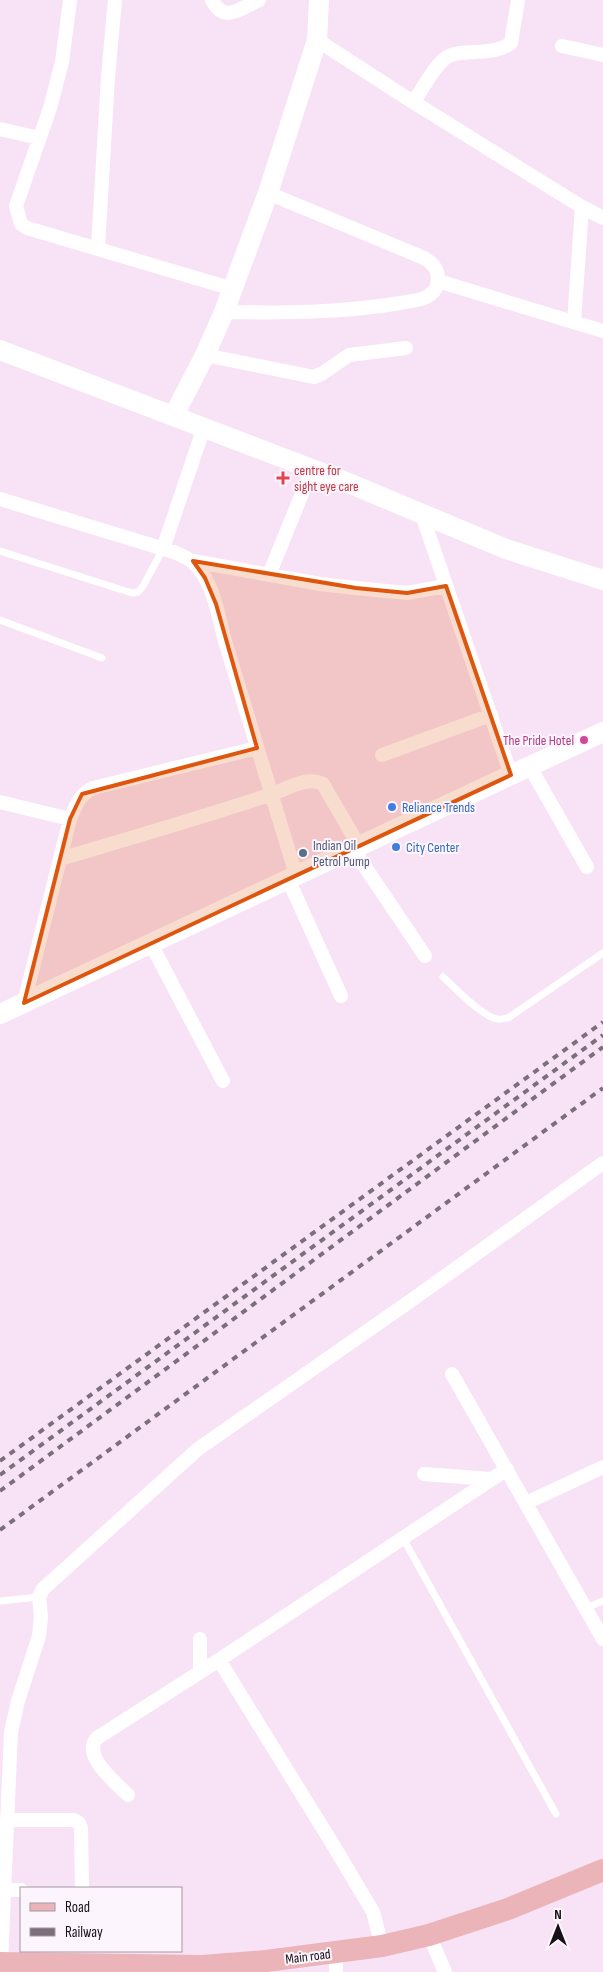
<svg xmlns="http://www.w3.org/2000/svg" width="603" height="1972" font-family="'Sofia Sans Condensed',sans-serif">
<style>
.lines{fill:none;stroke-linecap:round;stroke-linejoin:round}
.lane{stroke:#fff;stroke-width:7}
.street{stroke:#fff;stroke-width:14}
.secondary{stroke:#fff;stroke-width:20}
.primary{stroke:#eab4b8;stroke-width:22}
.rail{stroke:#7c6f7b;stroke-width:4;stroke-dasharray:6 6;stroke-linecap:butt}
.marked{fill:#de550d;fill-opacity:0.2;stroke:#de550d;stroke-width:4;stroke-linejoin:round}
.health-dot{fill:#e0444e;stroke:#fdf5fd;stroke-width:2}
.hotel-dot{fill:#d1479c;stroke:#fdf5fd;stroke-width:2}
.shop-dot{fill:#3f7fe0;stroke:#fdf5fd;stroke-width:2}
.service-dot{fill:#5c6f8a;stroke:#fdf5fd;stroke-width:2}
.labels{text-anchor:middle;stroke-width:4;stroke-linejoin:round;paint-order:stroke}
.health-label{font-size:14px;fill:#be3a42;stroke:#fdf5fd;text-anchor:start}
.hotel-label{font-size:14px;fill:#b23c85;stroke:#fdf5fd;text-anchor:end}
.shop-label{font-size:14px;fill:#366cbe;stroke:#fdf5fd;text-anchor:start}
.service-label{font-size:14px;fill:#4e5e75;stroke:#fdf5fd;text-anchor:start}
.street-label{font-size:14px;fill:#181118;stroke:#fdf5fd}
</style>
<rect width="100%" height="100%" fill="#f8e3f6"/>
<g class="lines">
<path class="lane" d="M 0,551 L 132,593 L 138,592 L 143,586 L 163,549
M 0,620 L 102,658
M 443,977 C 454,987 483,1017 497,1019 C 500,1020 505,1018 508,1018 L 603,953
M 403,1538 L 556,1814
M 0,1601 L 39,1597
M 586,1608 L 603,1601"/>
<path class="street" d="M 70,0 L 62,62 L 50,108 L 16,206 L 21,224 L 27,228 L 233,289
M 212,0 C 224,24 241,8 259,0
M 317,40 L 402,95 L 582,207 L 603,218
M 562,46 L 603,55
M 413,102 C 423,89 431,71 443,60 C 457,46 492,58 511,43 L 518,0
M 0,129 L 39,138
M 98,248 L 108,77 L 115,0
M 438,281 L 603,331
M 224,312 C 283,313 342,313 400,303 C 409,301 422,301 430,295 C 435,291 438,285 438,279 C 438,268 432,263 424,258 L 268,193
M 574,322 L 582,207
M 205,355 L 314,377 L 323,373 L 349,355 L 406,348
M 0,499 L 174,552 C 180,555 189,558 194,563 C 214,583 218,615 225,641 L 296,875
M 421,512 L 511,775
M 163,549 L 204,427
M 193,561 L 320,584 L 356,588 L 407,593 L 446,586
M 269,575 L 312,469
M 382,755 L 491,715
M 530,767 L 587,867
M 0,802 L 70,819
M 353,849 L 425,956
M 60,859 C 130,838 200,818 269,795 C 286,790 306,775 323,784 L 359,846
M 288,879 L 341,996
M 151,944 L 223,1081
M 24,1003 L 70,819 C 76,805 79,795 93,788 L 257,748
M 452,1374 L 603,1639
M 424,1474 L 491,1479
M 526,1503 L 603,1467
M 200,1639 L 200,1672
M 219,1660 L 335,1848 L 373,1912 L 382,1946
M 128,1795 C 116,1783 81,1755 97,1738 L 219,1660 L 507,1469
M 7,1820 L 74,1820 L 79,1823 L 81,1828 L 82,1888
M 4,1890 L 21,1890
M 429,1935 L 445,1972
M 336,1953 L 336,1972
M 1,1963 L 11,1732 L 18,1701 L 39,1636 L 41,1617 L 39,1597 L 43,1589 L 198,1449 L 416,1297 L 603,1163"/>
<path class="secondary" d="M 0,350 L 346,482 L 506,549 L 603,580
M 174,415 L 205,355 L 224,312 L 268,193 L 317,40 L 319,0
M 0,1014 L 603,732"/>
<path class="primary" d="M 0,1963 L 202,1966 L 266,1961 L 382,1946 L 429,1935 L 508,1909 L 603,1870"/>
<path class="rail" d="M 0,1461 L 603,1022
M 0,1475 L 603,1035
M 0,1491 L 603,1047
M 0,1530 L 603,1088"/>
</g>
<path class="marked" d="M 193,561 L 356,588 L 407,593 L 446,586 L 511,775 L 24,1003 L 70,819 L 82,794 L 257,748 L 216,604 L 205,578 Z"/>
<path class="health-dot" d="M280.5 470.5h5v5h5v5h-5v5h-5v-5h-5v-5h5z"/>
<circle class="hotel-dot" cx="584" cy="740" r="5"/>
<g class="shop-dot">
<circle cx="392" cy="807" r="5"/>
<circle cx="396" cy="847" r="5"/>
</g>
<circle class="service-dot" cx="303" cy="853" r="5"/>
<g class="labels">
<g class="health-label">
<text x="294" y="475">centre for<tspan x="294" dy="16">sight eye care</tspan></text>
</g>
<g class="hotel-label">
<text x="574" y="745">The Pride Hotel</text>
</g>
<g class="shop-label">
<text x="402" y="812">Reliance Trends</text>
<text x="406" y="852">City Center</text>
</g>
<g class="service-label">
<text x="313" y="850">Indian Oil<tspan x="313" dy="16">Petrol Pump</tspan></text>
</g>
<g class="street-label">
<text transform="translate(308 1956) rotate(-7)" y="5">Main road</text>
</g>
</g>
<rect x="20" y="1887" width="162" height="65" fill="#fdf5fd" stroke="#a19aa1"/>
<rect x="30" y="1903" width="25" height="8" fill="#eab4b8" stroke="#a19aa1"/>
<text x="65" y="1912" font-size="15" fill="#181118">Road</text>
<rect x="30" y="1928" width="25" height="8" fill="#7c6f7b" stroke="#a19aa1"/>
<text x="65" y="1937" font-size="15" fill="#181118">Railway</text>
<g transform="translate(558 1927)" stroke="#fdf5fd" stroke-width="4" paint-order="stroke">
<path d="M0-4L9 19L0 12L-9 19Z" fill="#181118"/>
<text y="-8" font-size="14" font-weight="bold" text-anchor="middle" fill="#181118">N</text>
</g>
</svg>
